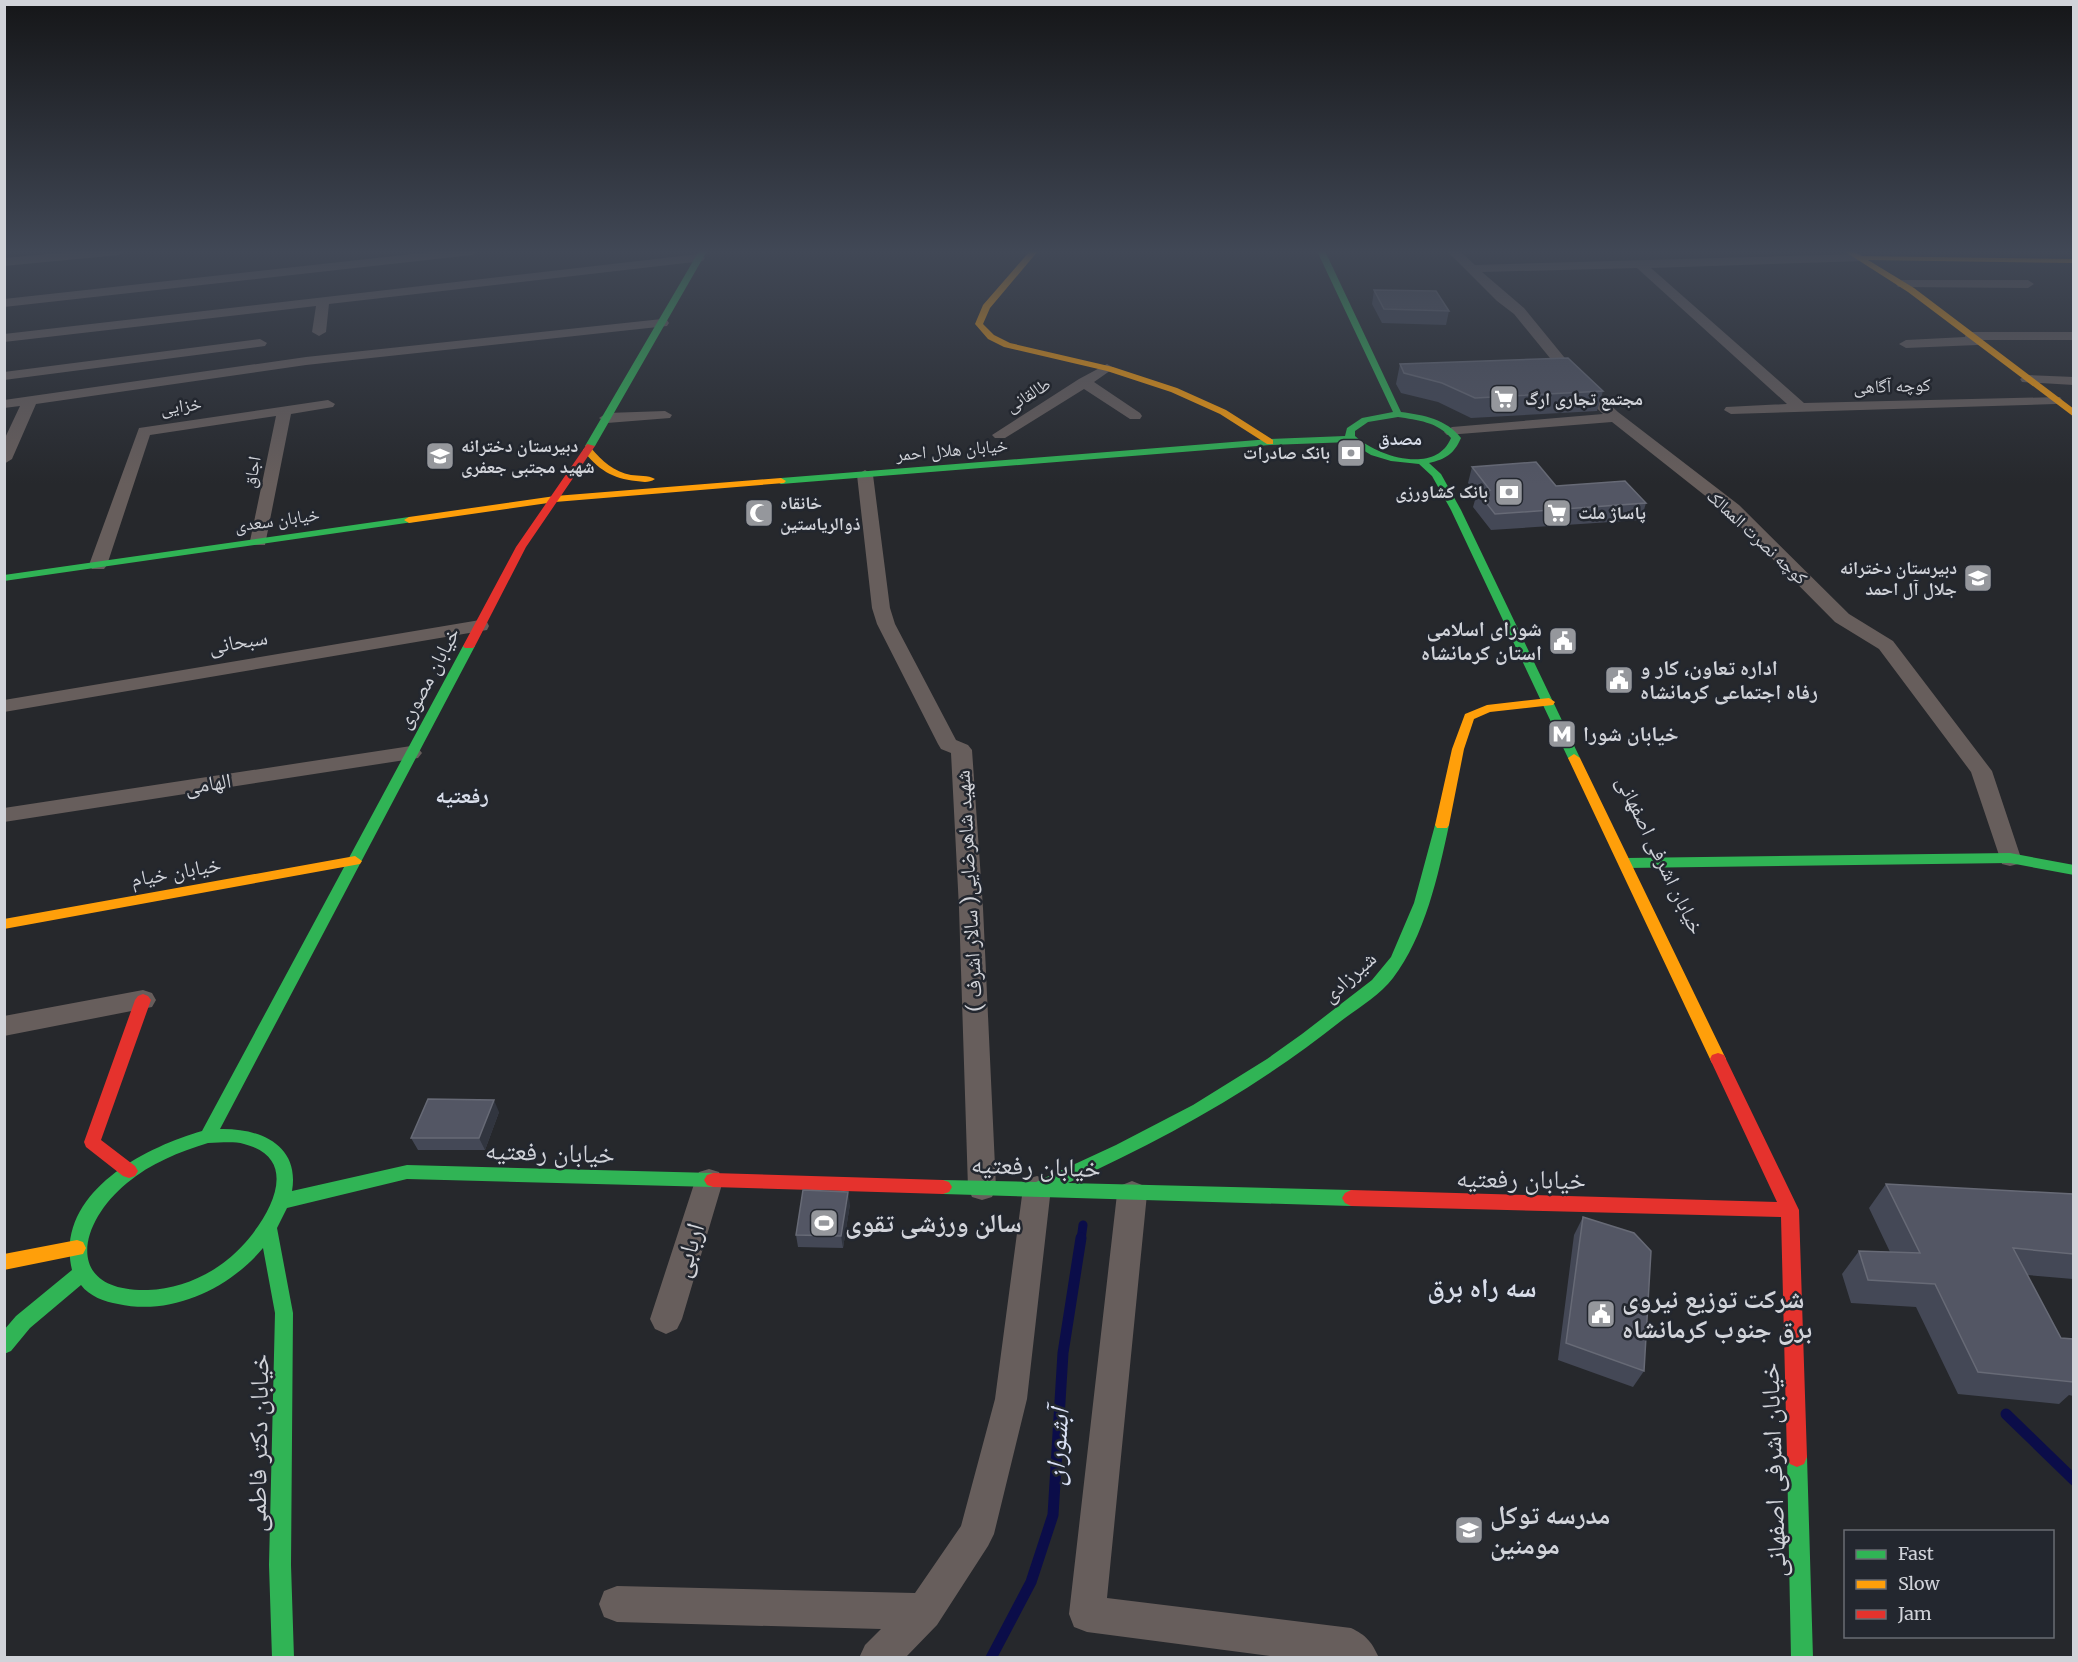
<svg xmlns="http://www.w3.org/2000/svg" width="2078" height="1662" font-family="Merriweather,'Noto Naskh Arabic',serif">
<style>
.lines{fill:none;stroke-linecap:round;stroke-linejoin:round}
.stream-far1{stroke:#0b0d49;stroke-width:9}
.stream{stroke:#0b0d49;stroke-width:11}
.street{fill:#675e5c;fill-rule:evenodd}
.fast{fill:#30b455;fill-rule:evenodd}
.slow{fill:#ff9f0a;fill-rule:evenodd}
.jam{fill:#e5322d;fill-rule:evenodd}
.wall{fill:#444856}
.shaded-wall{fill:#31353f}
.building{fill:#535664;stroke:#676a76;stroke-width:1.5}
.labels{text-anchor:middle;stroke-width:5;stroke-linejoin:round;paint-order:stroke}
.far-street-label{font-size:18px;fill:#d1d3d9;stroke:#23272f}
.far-poi-label{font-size:18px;font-weight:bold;fill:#d1d3d9;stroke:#23272f;text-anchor:start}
.far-neighbourhood-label{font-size:18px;font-weight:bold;fill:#d8dde9;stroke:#23272f}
.poi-label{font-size:21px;font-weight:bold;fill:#d1d3d9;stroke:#23272f;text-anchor:start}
.street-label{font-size:21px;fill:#d1d3d9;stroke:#23272f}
.neighbourhood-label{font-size:22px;font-weight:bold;fill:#d8dde9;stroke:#23272f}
.near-street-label{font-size:26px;fill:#d1d3d9;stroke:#23272f}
.near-poi-label{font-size:26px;font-weight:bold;fill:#d1d3d9;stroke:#23272f;text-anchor:start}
.near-neighbourhood-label{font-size:27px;font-weight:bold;fill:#d8dde9;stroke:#23272f}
.near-water-label{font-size:27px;font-style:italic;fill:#d9e0f4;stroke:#23272f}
</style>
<rect width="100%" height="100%" fill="#26282c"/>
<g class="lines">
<path class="stream-far1" d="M 1081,1240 L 1083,1225"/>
<path class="stream" d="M 2006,1414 L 2074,1480
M 991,1658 L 1031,1582 L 1053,1515 L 1063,1353 L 1081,1238"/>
<path class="street" d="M 82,251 L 125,251 L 119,255 L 4,266 L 4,258 Z
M 440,251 L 478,251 L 472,255 L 4,307 L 4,299 Z
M 1447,251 L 1460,251 L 1475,265 L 1860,254 L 1866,258 L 1864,261 L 1651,268 L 1804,403 L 2060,397 L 2062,400 L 2060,403 L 2055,404 L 1731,414 L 1724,410 L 1726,407 L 1787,404 L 1637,268 L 1482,272 L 1524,308 L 1582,379 L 1618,412 L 1739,505 L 1849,614 L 1893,641 L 1992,771 L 2021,858 L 2018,864 L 2010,866 L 2002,864 L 1971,772 L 1879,649 L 1835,622 L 1727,513 L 1612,422 L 1447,435 L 1444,432 L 1452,427 L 1603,414 L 1572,385 L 1514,314 L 1497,301 Z
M 699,254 L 705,258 L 703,261 L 329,304 L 326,332 L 319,336 L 312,332 L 316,306 L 4,342 L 4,334 Z
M 1902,280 L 2028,280 L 2034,284 L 2028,288 L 1898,287 L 1896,284 Z
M 662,319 L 667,320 L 669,323 L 667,326 L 306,365 L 36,404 L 12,459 L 4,464 L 4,440 L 20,406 L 4,408 L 4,400 L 306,357 Z
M 1971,332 L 2074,332 L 2074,340 L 1983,340 L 1982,344 L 1977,345 L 1906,348 L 1899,344 L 1906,340 L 1965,337 L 1966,333 Z
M 260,339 L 267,343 L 265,346 L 4,380 L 4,372 Z
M 1107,364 L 1114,368 L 1094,382 L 1140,413 L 1142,416 L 1140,419 L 1130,419 L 1084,389 L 1005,438 L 995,438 L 992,435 L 1079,379 Z
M 2027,375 L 2074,377 L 2074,385 L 2022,382 L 2020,379 Z
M 328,400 L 335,404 L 333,407 L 291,414 L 265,545 L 253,545 L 250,541 L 276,416 L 150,435 L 107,565 L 104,569 L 92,569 L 89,565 L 139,428 Z
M 665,411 L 672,415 L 670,418 L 607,423 L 599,418 L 607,413 Z
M 865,470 L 873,475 L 890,608 L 895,624 L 956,740 L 968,745 L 972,750 L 983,908 L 996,1188 L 992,1197 L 982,1200 L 972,1197 L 968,1188 L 959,908 L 951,753 L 941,749 L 938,744 L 877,624 L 872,608 L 857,475 Z
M 480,620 L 487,622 L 489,626 L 487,630 L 4,712 L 4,700 Z
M 411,746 L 418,748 L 422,753 L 418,758 L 4,822 L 4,808 Z
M 143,990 L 152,993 L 156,1000 L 152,1007 L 4,1036 L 4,1016 Z
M 709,1169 L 719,1172 L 723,1181 L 682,1319 L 677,1329 L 666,1334 L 655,1329 L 650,1319 L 695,1181 L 699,1172 Z
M 1037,1176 L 1047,1179 L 1051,1188 L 1027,1399 L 994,1534 L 988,1546 L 937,1625 L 905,1658 L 859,1658 L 865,1645 L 881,1629 L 617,1622 L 604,1617 L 599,1604 L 604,1591 L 617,1586 L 915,1593 L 961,1526 L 995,1399 L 1023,1188 L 1027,1179 Z
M 1132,1181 L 1142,1185 L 1147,1194 L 1107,1598 L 1351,1628 C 1366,1635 1372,1642 1379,1658 L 1286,1658 L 1087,1632 L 1074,1627 L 1069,1614 L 1117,1194 L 1122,1185 Z"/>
<path class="fast" d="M 699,251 L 707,251 L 595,446 L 587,448 L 585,446 Z
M 1317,251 L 1325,251 L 1401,412 C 1424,415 1446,419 1461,438 C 1454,454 1446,459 1429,463 L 1441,474 L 1461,510 L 1580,758 L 1578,761 L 1570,761 L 1568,758 L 1451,510 L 1432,476 L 1419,464 L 1391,461 L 1371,455 L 1350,442 L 1270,445 L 781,484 L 776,481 L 781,478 L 1270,439 L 1345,436 L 1347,428 L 1362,418 L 1393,412 ZM 1398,417 C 1417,420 1438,422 1451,438 C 1436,475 1378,457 1355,436 L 1355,431 L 1368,422 Z
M 409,517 L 413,518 L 413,522 L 4,581 L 4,575 Z
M 469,643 L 475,646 L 220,1129 C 260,1128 300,1145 292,1191 L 407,1165 L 713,1173 L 719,1175 L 722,1180 L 719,1185 L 713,1187 L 407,1179 L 287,1208 L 277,1228 L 293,1313 L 291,1565 L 294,1658 L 272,1658 L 269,1565 L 275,1313 L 263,1248 C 229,1289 171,1316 118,1304 C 105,1302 89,1296 81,1285 L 30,1328 L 11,1351 L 4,1354 L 4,1330 L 16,1316 L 72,1270 C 54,1194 143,1148 202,1131 L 463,646 ZM 208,1143 C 220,1143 233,1141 244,1144 C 311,1161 259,1235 227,1260 C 205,1278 176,1289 148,1290 C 63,1292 78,1223 127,1183 C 151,1163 179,1152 208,1143 Z
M 1442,821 L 1449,825 C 1438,876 1425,936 1393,978 C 1380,995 1358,1008 1341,1021 C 1257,1088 1165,1139 1068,1183 L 1351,1190 L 1357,1193 L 1360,1198 L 1357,1203 L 1351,1206 L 943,1194 L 937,1192 L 934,1187 L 937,1182 L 943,1180 L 1036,1182 L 1116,1145 L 1193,1105 L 1267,1059 L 1302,1034 L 1372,980 L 1391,957 L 1414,903 L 1435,825 Z
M 2010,853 L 2074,865 L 2074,875 L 2010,863 L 1626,868 L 1619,863 L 1626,858 Z
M 1797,1447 L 1804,1450 L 1807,1457 L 1813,1658 L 1791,1658 L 1787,1457 L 1790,1450 Z"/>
<path class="slow" d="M 1030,251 L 1038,251 L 990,308 L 983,324 L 994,335 L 1010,343 L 1113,367 L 1177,388 L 1226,410 L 1273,440 L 1273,444 L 1267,444 L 1220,414 L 1171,392 L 1107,371 L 1004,347 L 988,339 L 975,324 L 983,305 Z
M 1844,251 L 1853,251 L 1861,256 L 2074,259 L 2074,263 L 1868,260 L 1914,288 L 2074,409 L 2074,417 L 1908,292 Z
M 585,448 L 591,448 C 602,461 614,472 631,475 C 639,476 648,475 655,479 C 649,483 643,482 636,481 C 613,479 597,469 583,450 Z
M 781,478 L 786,481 L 784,483 L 555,502 L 409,523 L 404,520 L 409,517 L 555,496 Z
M 1549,698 L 1555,702 L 1553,705 L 1490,712 L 1474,719 L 1464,749 L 1449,825 L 1447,828 L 1437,828 L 1435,825 L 1452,749 L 1465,714 L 1487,705 Z
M 1574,754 L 1580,758 L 1726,1059 L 1724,1063 L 1718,1065 L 1712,1063 L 1710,1059 L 1568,758 Z
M 355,856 L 362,861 L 360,864 L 4,929 L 4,919 Z
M 77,1240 L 83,1242 L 86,1248 L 83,1254 L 4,1270 L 4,1254 Z"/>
<path class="jam" d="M 587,444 L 595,446 L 526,547 L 475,646 L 473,648 L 465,648 L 463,646 L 516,547 Z
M 143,994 L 148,996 L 151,1000 L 101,1140 L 135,1166 L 138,1171 L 135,1176 L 129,1178 L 123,1176 L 86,1147 L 84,1142 L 135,1000 L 138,996 Z
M 1718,1053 L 1724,1055 L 1726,1059 L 1799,1210 L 1807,1457 L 1804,1464 L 1797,1467 L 1790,1464 L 1787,1457 L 1781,1217 L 1351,1206 L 1345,1203 L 1342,1198 L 1345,1193 L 1351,1190 L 1777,1202 L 1710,1059 L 1712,1055 Z
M 713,1173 L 943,1180 L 949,1182 L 952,1187 L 949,1192 L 943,1194 L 713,1187 L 707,1185 L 704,1180 L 707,1175 Z"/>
</g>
<path class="wall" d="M 1374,290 L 1449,311 L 1446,325 L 1382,323 L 1372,304 Z
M 1400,364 L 1603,391 L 1597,411 L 1471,418 L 1438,402 L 1401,393 L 1396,384 Z
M 1472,467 L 1556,486 L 1646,503 L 1641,520 L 1491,530 L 1473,507 L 1477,493 L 1468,483 Z
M 499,1112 L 485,1150 L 418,1150 L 411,1138 Z
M 1886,1184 L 2073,1194 L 2073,1279 L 2027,1275 L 2061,1338 L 2073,1339 L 2073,1396 L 2069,1395 L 2059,1404 L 1958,1394 L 1916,1307 L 1851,1303 L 1842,1274 L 1859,1251 L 1890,1252 L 1869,1208 Z
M 850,1204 L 843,1248 L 798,1247 L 796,1235 Z
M 1583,1217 L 1644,1371 L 1633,1387 L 1558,1360 L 1574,1235 Z"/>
<path class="shaded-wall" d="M 494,1100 L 499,1112 L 485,1150 L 479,1138 Z
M 848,1192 L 850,1204 L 843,1248 L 841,1236 Z"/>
<path class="building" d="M 1374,290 L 1436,291 L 1449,311 L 1384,309 Z
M 1568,358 L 1603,391 L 1475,398 L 1442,383 L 1404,373 L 1400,364 Z
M 1536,462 L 1556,486 L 1625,481 L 1646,503 L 1495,514 L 1477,491 L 1490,490 L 1472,467 Z
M 428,1099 L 494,1100 L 479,1138 L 411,1138 Z
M 1886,1184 L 2073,1194 L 2073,1254 L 2013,1248 L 2061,1338 L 2073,1339 L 2073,1382 L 1978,1372 L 1935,1284 L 1868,1280 L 1859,1251 L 1920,1253 Z
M 803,1190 L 848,1192 L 841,1236 L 796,1235 Z
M 1583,1217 L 1634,1233 L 1651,1251 L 1644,1371 L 1566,1343 Z"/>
<linearGradient id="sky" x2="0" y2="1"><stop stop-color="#151618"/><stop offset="0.52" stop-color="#414856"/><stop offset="1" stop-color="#414856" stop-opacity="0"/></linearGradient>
<rect width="2078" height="484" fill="url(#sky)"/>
<defs>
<g id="supermarket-square" transform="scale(1.5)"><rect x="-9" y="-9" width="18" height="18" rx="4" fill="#95979c" stroke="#23272f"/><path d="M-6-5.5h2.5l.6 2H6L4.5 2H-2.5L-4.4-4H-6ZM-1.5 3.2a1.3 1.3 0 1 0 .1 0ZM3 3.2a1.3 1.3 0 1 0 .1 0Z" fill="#fff"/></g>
<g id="bank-square" transform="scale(1.5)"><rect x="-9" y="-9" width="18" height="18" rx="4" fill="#95979c" stroke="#23272f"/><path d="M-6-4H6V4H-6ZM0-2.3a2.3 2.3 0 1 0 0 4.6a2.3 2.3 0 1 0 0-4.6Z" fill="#fff"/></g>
<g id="school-square" transform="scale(1.5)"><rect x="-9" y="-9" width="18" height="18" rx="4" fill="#95979c" stroke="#23272f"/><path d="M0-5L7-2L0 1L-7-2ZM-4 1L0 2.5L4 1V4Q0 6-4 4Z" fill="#fff"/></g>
<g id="mosque-square" transform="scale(1.5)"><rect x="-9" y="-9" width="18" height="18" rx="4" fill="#95979c" stroke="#23272f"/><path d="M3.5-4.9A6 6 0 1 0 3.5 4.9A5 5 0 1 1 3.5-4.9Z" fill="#fff"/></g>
<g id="civic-square" transform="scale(1.5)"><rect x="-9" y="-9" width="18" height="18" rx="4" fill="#95979c" stroke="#23272f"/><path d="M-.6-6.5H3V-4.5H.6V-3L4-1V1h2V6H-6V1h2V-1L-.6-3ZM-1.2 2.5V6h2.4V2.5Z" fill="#fff"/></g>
<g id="metro-square" transform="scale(1.5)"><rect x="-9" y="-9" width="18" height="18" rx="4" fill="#95979c" stroke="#23272f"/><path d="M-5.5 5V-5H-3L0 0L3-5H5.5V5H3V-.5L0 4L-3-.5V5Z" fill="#fff"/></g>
<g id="stadium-square" transform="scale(1.5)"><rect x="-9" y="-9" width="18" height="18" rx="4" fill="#95979c" stroke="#23272f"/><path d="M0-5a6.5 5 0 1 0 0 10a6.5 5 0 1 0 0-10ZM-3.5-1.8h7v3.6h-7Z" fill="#fff"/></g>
</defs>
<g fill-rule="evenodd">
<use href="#supermarket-square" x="1504" y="399"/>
<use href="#bank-square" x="1351" y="453"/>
<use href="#school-square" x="440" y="456"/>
<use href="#bank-square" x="1509" y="492"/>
<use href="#mosque-square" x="759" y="513"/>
<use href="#supermarket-square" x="1557" y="513"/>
<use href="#school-square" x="1978" y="578"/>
<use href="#civic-square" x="1563" y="641"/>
<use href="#civic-square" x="1619" y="680"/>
<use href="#metro-square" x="1562" y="734"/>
<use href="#stadium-square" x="824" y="1223"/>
<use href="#civic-square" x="1601" y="1314"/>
<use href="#school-square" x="1469" y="1530"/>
</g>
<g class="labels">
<g class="far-street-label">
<text transform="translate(1892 386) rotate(-2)" y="6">کوچه آگاهی</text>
<text transform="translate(1028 395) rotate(-32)" y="6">طالقانی</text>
<text transform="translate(181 406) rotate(-8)" y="6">خزایی</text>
<text transform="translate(952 450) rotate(-5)" y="6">خیابان هلال احمر</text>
<text transform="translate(252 472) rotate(-79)" y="6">اجاق</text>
<text transform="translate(277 520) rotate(-8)" y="6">خیابان سعدی</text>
<text transform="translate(1757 537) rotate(43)" y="6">کوچه نصرت الممالک</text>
</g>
<g class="far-poi-label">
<text x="1525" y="405">مجتمع تجاری ارگ</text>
<text x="461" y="452">دبیرستان دخترانه<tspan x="461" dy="21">شهید مجتبی جعفری</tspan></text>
<text x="1330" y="459" text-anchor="end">بانک صادرات</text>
<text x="1488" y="498" text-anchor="end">بانک کشاورزی</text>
<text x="780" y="509">خانقاه<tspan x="780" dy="21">ذوالریاستین</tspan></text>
<text x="1578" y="519">پاساژ ملت</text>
<text x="1957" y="574" text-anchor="end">دبیرستان دخترانه<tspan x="1957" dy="21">جلال آل احمد</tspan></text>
</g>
<g class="far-neighbourhood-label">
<text x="1400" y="445">مصدق</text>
</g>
<g class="poi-label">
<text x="1542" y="636" text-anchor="end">شورای اسلامی<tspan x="1542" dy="24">استان کرمانشاه</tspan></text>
<text x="1640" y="675">اداره تعاون، کار و<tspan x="1640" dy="24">رفاه اجتماعی کرمانشاه</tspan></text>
<text x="1583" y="741">خیابان شورا</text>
</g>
<g class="street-label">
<text transform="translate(238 642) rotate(-10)" y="7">سبحانی</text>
<text transform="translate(428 678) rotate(-62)" y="7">خیابان مصوری</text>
<text transform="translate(208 784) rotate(-9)" y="7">الهامی</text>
<text transform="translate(1660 855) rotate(64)" y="7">خیابان اشرفی اصفهانی</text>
<text transform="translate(176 872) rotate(-10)" y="7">خیابان خیام</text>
<text transform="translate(969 891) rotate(-93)" y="7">شهید شاهرضایی( سالار اشرف )</text>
<text transform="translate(1349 977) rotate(-42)" y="7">شیرزادی</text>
</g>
<g class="neighbourhood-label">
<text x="462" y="803">رفعتیه</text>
</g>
<g class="near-street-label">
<text transform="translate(550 1152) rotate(2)" y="9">خیابان رفعتیه</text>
<text transform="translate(1036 1166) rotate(2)" y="9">خیابان رفعتیه</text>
<text transform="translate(1521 1179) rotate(1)" y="9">خیابان رفعتیه</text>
<text transform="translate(688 1250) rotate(-73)" y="9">اربابی</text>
<text transform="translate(258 1443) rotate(-89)" y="9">خیابان دکتر فاطمی</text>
<text transform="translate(1773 1470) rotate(-92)" y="9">خیابان اشرفی اصفهانی</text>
</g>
<g class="near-poi-label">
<text x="845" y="1232">سالن ورزشی تقوی</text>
<text x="1622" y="1308">شرکت توزیع نیروی<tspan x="1622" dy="30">برق جنوب کرمانشاه</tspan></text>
<text x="1490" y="1524">مدرسه توکل<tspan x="1490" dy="30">مومنین</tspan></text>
</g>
<g class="near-neighbourhood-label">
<text x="1482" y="1297">سه راه برق</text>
</g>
<g class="near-water-label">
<text transform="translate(1057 1447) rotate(-86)" y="9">آبشوران</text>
</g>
</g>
<rect width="2078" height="1662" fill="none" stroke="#d1d3d9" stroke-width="12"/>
<rect x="1844" y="1530" width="210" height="108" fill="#23272f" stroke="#696c73" stroke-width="1.5"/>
<rect x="1856" y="1550" width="30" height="9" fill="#30b455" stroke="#696c73" stroke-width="1.5"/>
<text x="1898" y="1560" font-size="18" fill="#d1d3d9">Fast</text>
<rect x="1856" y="1580" width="30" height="9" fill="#ff9f0a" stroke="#696c73" stroke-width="1.5"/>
<text x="1898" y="1590" font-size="18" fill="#d1d3d9">Slow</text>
<rect x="1856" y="1610" width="30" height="9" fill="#e5322d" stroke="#696c73" stroke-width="1.5"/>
<text x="1898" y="1620" font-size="18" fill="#d1d3d9">Jam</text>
</svg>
